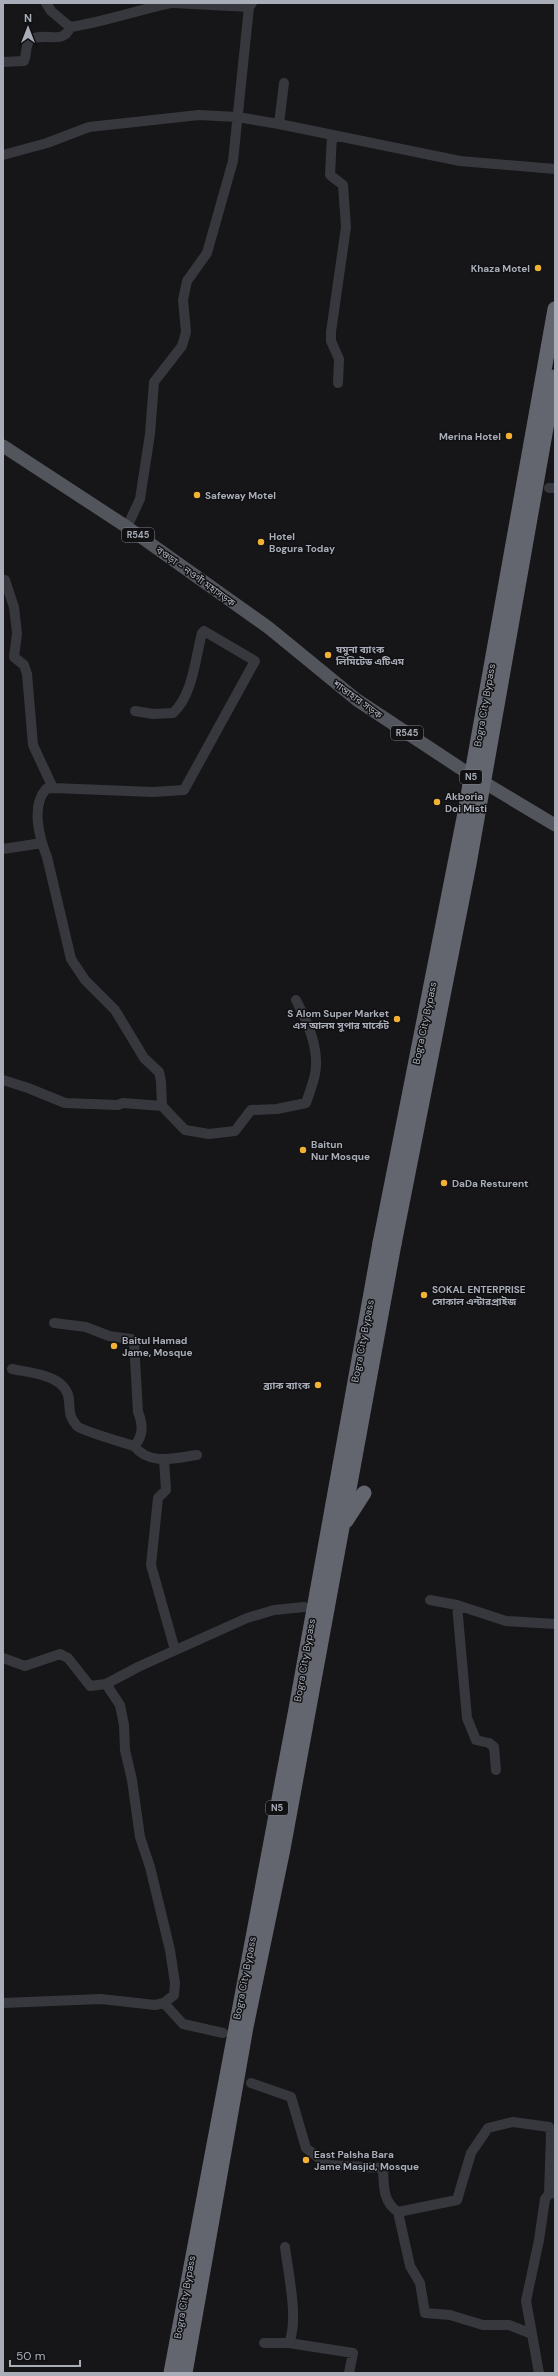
<svg xmlns="http://www.w3.org/2000/svg" width="558" height="2376" font-family="'DM Sans','Noto Sans Bengali',sans-serif">
<style>
.lines{fill:none;stroke-linecap:round;stroke-linejoin:round}
.minor{stroke:#37383d;stroke-width:10}
.major{stroke:#53555c;stroke-width:13}
.highway{stroke:#63666e;stroke-width:15}
.highway-bridge{stroke:#63666e;stroke-width:15}
.poi-dot{fill:#f2b134;stroke:#111113;stroke-width:1.5}
.labels{text-anchor:middle;stroke-width:3;stroke-linejoin:round;paint-order:stroke}
.shield{fill:#111113;stroke:#7b7e86;stroke-width:1}
.shield-label{font-size:9px;font-weight:bold;fill:#a8adb8}
.poi-label{font-size:10px;font-weight:bold;fill:#a8adb8;stroke:#111113;text-anchor:start}
.street-label{font-size:10px;fill:#a8adb8;stroke:#111113}
</style>
<rect width="100%" height="100%" fill="#161618"/>
<g class="lines">
<path class="minor" d="M 46,3 L 51,11 L 70,27
M 174,3 L 249,7
M 3,62 L 24,61 C 27,55 25,44 30,40 C 43,31 64,46 70,27 C 104,22 137,10 171,3
M 279,124 L 284,83
M 332,135 L 330,175 L 343,185 L 346,227 L 331,332 L 331,341 L 339,359 L 338,383
M 3,155 L 47,143 L 89,127 L 199,115 L 237,117 L 279,124 L 460,161 L 555,169
M 549,488 L 555,488
M 127,527 L 140,499 L 150,434 L 154,382 L 182,346 L 186,332 L 183,300 L 187,281 L 207,253 L 233,161 L 249,7 L 252,3
M 5,580 L 14,607 L 17,633 L 14,657 L 24,665 L 27,674 L 33,745 L 53,788
M 135,711 L 153,714 L 173,713 C 193,695 195,659 202,633 L 204,631 L 255,661 L 184,790 L 153,792 L 53,788 L 46,789 C 31,806 39,837 47,857 L 71,959 L 85,980 L 115,1010 L 144,1058 L 159,1072 L 161,1081 L 162,1106
M 3,849 L 42,843
M 3,1080 L 28,1088 L 65,1103 L 118,1105 L 123,1103 L 162,1106 L 185,1130 L 209,1134 L 235,1131 L 251,1110 L 277,1109 L 306,1103 C 309,1094 313,1084 315,1074 C 320,1049 307,1021 296,1000
M 54,1323 L 86,1327 L 109,1336 L 131,1339 L 134,1342 L 138,1412 C 143,1424 144,1436 134,1446
M 12,1369 C 31,1373 68,1375 69,1401 C 70,1412 69,1417 77,1426 C 82,1431 125,1443 134,1446 C 150,1466 175,1458 197,1455
M 164,1460 L 166,1490 L 158,1498 L 151,1565 L 175,1650
M 430,1600 L 457,1605 L 506,1621 L 555,1624
M 457,1605 L 467,1718 L 476,1740 L 489,1743 L 494,1747 L 496,1770
M 3,1658 L 25,1666 L 60,1654 L 68,1658 L 90,1686 L 106,1684 L 138,1667 L 247,1618 L 274,1610 L 304,1607
M 106,1684 L 120,1705 L 124,1725 L 125,1750 L 132,1780 L 140,1837 L 150,1867 L 170,1950 L 175,1983 L 174,1995 L 164,2003
M 3,2003 L 101,1999 L 155,2005 L 164,2003 L 183,2024 L 223,2033
M 251,2083 L 291,2097 L 306,2148 L 328,2165 L 383,2168 C 384,2185 382,2201 398,2212 L 410,2266 L 420,2283 L 425,2313 L 450,2315 L 483,2325 L 509,2325 L 532,2334
M 398,2212 L 457,2200 L 471,2153 L 488,2128 L 513,2122 L 549,2127 L 551,2134 L 549,2194
M 285,2247 C 288,2273 299,2319 289,2343
M 264,2343 L 289,2343 L 353,2353 L 349,2373
M 539,2373 L 526,2301 L 539,2240 L 545,2199 L 549,2194 L 555,2193"/>
<path class="major" d="M 3,446 L 127,527 L 269,628 L 357,700 L 460,768 L 555,825"/>
<path class="highway" d="M 346,1521 L 364,1493
M 171,2373 L 296,1709 L 380,1243
M 185,2373 L 246,2027 L 283,1849 L 394,1244"/>
<path class="highway-bridge" d="M 380,1243 L 464,818 L 555,309
M 394,1244 L 469,864 L 555,377"/>
</g>
<g class="poi-dot">
<circle cx="538" cy="268" r="4"/>
<circle cx="509" cy="436" r="4"/>
<circle cx="197" cy="495" r="4"/>
<circle cx="261" cy="542" r="4"/>
<circle cx="328" cy="655" r="4"/>
<circle cx="437" cy="802" r="4"/>
<circle cx="397" cy="1019" r="4"/>
<circle cx="303" cy="1150" r="4"/>
<circle cx="444" cy="1183" r="4"/>
<circle cx="424" cy="1295" r="4"/>
<circle cx="114" cy="1346" r="4"/>
<circle cx="318" cy="1385" r="4"/>
<circle cx="306" cy="2160" r="4"/>
</g>
<g class="labels">
<g class="shield">
<rect x="122" y="528" width="32" height="14" rx="3"/>
<rect x="391" y="726" width="32" height="14" rx="3"/>
<rect x="460" y="770" width="22" height="14" rx="3"/>
<rect x="266" y="1801" width="22" height="14" rx="3"/>
</g>
<g class="shield-label">
<text x="138" y="538">R545</text>
<text x="407" y="736">R545</text>
<text x="471" y="780">N5</text>
<text x="277" y="1811">N5</text>
</g>
<g class="poi-label">
<text x="530" y="272" text-anchor="end">Khaza Motel</text>
<text x="501" y="440" text-anchor="end">Merina Hotel</text>
<text x="205" y="499">Safeway Motel</text>
<text x="269" y="540">Hotel<tspan x="269" dy="12">Bogura Today</tspan></text>
<text x="336" y="653">যমুনা ব্যাংক<tspan x="336" dy="12">লিমিটেড এটিএম</tspan></text>
<text x="445" y="800">Akboria<tspan x="445" dy="12">Doi Misti</tspan></text>
<text x="389" y="1017" text-anchor="end">S Alom Super Market<tspan x="389" dy="12">এস আলম সুপার মার্কেট</tspan></text>
<text x="311" y="1148">Baitun<tspan x="311" dy="12">Nur Mosque</tspan></text>
<text x="452" y="1187">DaDa Resturent</text>
<text x="432" y="1293">SOKAL ENTERPRISE<tspan x="432" dy="12">সোকাল এন্টারপ্রাইজ</tspan></text>
<text x="122" y="1344">Baitul Hamad<tspan x="122" dy="12">Jame, Mosque</tspan></text>
<text x="310" y="1389" text-anchor="end">ব্র্যাক ব্যাংক</text>
<text x="314" y="2158">East Palsha Bara<tspan x="314" dy="12">Jame Masjid, Mosque</tspan></text>
</g>
<g class="street-label">
<text transform="translate(196 576) rotate(36)" y="4">বগুড়া - নওগাঁ মহাসড়ক</text>
<text transform="translate(358 699) rotate(36)" y="4">শান্তাহার সড়ক</text>
<text transform="translate(484 705) rotate(-80)" y="4">Bogra City Bypass</text>
<text transform="translate(424 1023) rotate(-78)" y="4">Bogra City Bypass</text>
<text transform="translate(362 1341) rotate(-79)" y="4">Bogra City Bypass</text>
<text transform="translate(304 1660) rotate(-80)" y="4">Bogra City Bypass</text>
<text transform="translate(244 1978) rotate(-79)" y="4">Bogra City Bypass</text>
<text transform="translate(184 2297) rotate(-80)" y="4">Bogra City Bypass</text>
</g>
</g>
<rect width="558" height="2376" fill="none" stroke="#a8adb8" stroke-width="8"/>
<g transform="translate(28 28)" stroke="#111113" stroke-width="3" paint-order="stroke">
<path d="M0-3L7 15L0 10L-7 15Z" fill="#a8adb8"/>
<text y="-6" font-size="11" font-weight="bold" text-anchor="middle" fill="#a8adb8">N</text>
</g>
<path d="M10 2360v6h70v-6" fill="none" stroke="#a8adb8" stroke-width="2"/>
<text x="16" y="2360" font-size="12" fill="#a8adb8" stroke="#111113" stroke-width="3" paint-order="stroke">50 m</text>
</svg>
